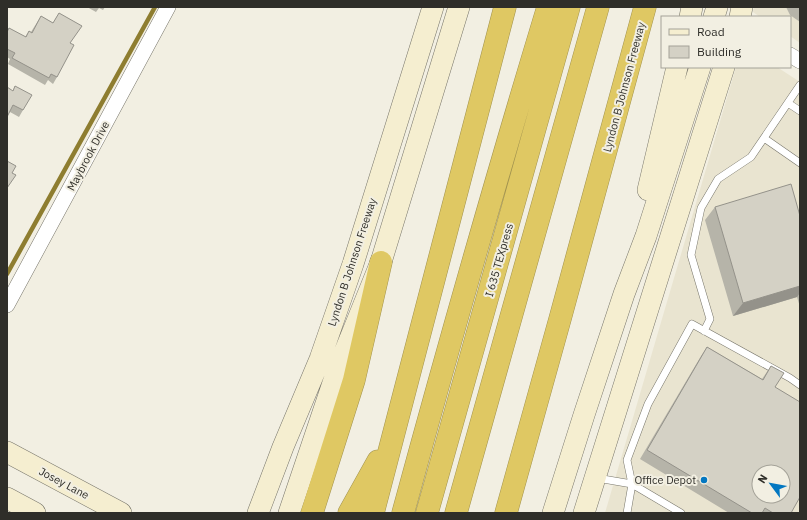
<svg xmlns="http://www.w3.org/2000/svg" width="807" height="520" font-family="'IBM Plex Sans',sans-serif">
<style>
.built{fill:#e9e4d0;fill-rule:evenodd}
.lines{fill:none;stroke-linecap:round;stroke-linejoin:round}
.stream{stroke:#8e7d30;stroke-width:4.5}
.service-casing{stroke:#78766b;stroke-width:8}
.minor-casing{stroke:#78766b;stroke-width:16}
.secondary-casing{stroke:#78766b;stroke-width:22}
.motorway-casing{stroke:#a1924f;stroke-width:23}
.service{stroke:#fff;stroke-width:7}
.minor{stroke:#fff;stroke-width:15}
.secondary{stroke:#f5eed0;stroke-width:21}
.motorway{stroke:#dfc863;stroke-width:22}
.wall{fill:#b6b4a9}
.shaded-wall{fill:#94928a}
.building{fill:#d4d1c5;stroke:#94928a;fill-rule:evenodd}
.poi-dot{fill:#0377c1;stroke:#f2efe2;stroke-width:1.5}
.labels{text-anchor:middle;stroke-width:4;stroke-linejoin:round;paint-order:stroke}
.street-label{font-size:11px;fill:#2f2e29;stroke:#f2efe2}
.poi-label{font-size:11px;fill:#2f2e29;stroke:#f2efe2;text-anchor:end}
</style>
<rect width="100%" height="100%" fill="#f2efe2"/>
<path class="built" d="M 754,7 L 800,7 L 800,43 L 790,36 L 790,17 L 760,17 L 753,12 Z
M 736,67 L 777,67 L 800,82 L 800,513 L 605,513 ZM 759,472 L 783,472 L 783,496 L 759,496 Z"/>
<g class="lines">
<path class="stream" d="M 7,274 L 155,7"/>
<g class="service-casing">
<path id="service" d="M 788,103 L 800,111
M 764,138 L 800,163
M 704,331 L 710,319 L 691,255 L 701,208 L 718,179 L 751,157 L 800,85
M 597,478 L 632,484 L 681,513
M 627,513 L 632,484 L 627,460 L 648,404 L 692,324 L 790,378 L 800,385"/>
</g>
<g class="minor-casing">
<path id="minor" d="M 790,55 L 800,61
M 7,305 L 168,7"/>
</g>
<g class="secondary-casing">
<path id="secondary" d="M 690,17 L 692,7
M 714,17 L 717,7
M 740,17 L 742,7
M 648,190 L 677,67
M 7,452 L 121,513
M 7,498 L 35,513
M 258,513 L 283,447 L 320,359 L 353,264 L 433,7
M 289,513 L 337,371 L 381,262 L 459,7
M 553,513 L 584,415 L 624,294 L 646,236 L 700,67
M 584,513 L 724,67"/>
</g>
<g class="motorway-casing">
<path id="motorway" d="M 312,513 L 354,380 L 381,262
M 349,513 L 378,461
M 373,513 L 505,7
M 403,513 C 449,344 497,175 548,7
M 427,513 L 569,7
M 456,513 L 598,7
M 506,513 L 560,319 L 645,7"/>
</g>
<use href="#service" class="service"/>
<use href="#minor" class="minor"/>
<use href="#secondary" class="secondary"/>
<use href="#motorway" class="motorway"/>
</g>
<path class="wall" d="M 87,7 L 105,7 L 103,10 L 99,8 L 96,12 Z
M 786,7 L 800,7 L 800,22 L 790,15 Z
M 59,13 L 70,43 L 57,77 L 53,84 L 48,80 L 45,85 L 8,64 L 10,59 L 7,57 L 7,31 L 9,28 L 25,37 L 29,31 L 31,32 L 41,16 L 53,23 Z
M 15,86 L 23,110 L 19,117 L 10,112 L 13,90 Z
M 715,207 L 800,216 L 800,307 L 797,297 L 733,316 L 705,220 Z
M 707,347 L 762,379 L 771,366 L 775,387 L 791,513 L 729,513 L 640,459 L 701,356 Z"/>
<path class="shaded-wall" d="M 800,286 L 800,293 L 797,297 L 733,316 L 743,303 Z"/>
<path class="building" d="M 59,13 L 82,26 L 70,43 L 74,45 L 57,77 L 51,74 L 49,78 L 12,58 L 15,53 L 7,49 L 7,32 L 9,28 L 26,37 L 29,31 L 32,33 L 41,16 L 53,23 Z
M 15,86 L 32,95 L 23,110 L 13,105 L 7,117 L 7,87 L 13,91 Z
M 7,161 L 16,166 L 12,173 L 16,175 L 7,188 Z
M 791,184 L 800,216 L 800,286 L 743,303 L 715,207 Z
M 707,347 L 763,380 L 771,366 L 784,373 L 775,387 L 800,402 L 800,497 L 791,513 L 773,513 L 765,508 L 762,513 L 752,513 L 647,450 ZM 759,472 L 783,472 L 783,496 L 759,496 Z"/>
<circle class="poi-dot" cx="704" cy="480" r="4"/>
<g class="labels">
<g class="street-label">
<text transform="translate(624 87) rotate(-75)" y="4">Lyndon B Johnson Freeway</text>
<text transform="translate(88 156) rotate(-62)" y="4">Maybrook Drive</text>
<text transform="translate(499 260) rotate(-74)" y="4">I 635 TEXpress</text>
<text transform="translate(352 262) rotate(-72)" y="4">Lyndon B Johnson Freeway</text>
<text transform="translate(64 483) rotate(28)" y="4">Josey Lane</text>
</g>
<g class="poi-label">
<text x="696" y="484">Office Depot</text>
</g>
</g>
<rect width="807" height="520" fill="none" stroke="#2f2e29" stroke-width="16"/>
<rect x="661" y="16" width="130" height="52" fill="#f2efe2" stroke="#a4a298"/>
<rect x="669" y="29" width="20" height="6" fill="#f5eed0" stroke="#a4a298"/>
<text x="697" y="36" font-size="12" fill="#2f2e29">Road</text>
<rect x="669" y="46" width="20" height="12" fill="#d4d1c5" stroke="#a4a298"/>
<text x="697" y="56" font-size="12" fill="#2f2e29">Building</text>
<g transform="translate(771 484) rotate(302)"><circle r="19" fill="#f2efe2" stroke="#a4a298"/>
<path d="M0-3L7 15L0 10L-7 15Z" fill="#0377c1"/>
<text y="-6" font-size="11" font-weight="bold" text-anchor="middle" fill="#2f2e29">N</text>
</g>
</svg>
